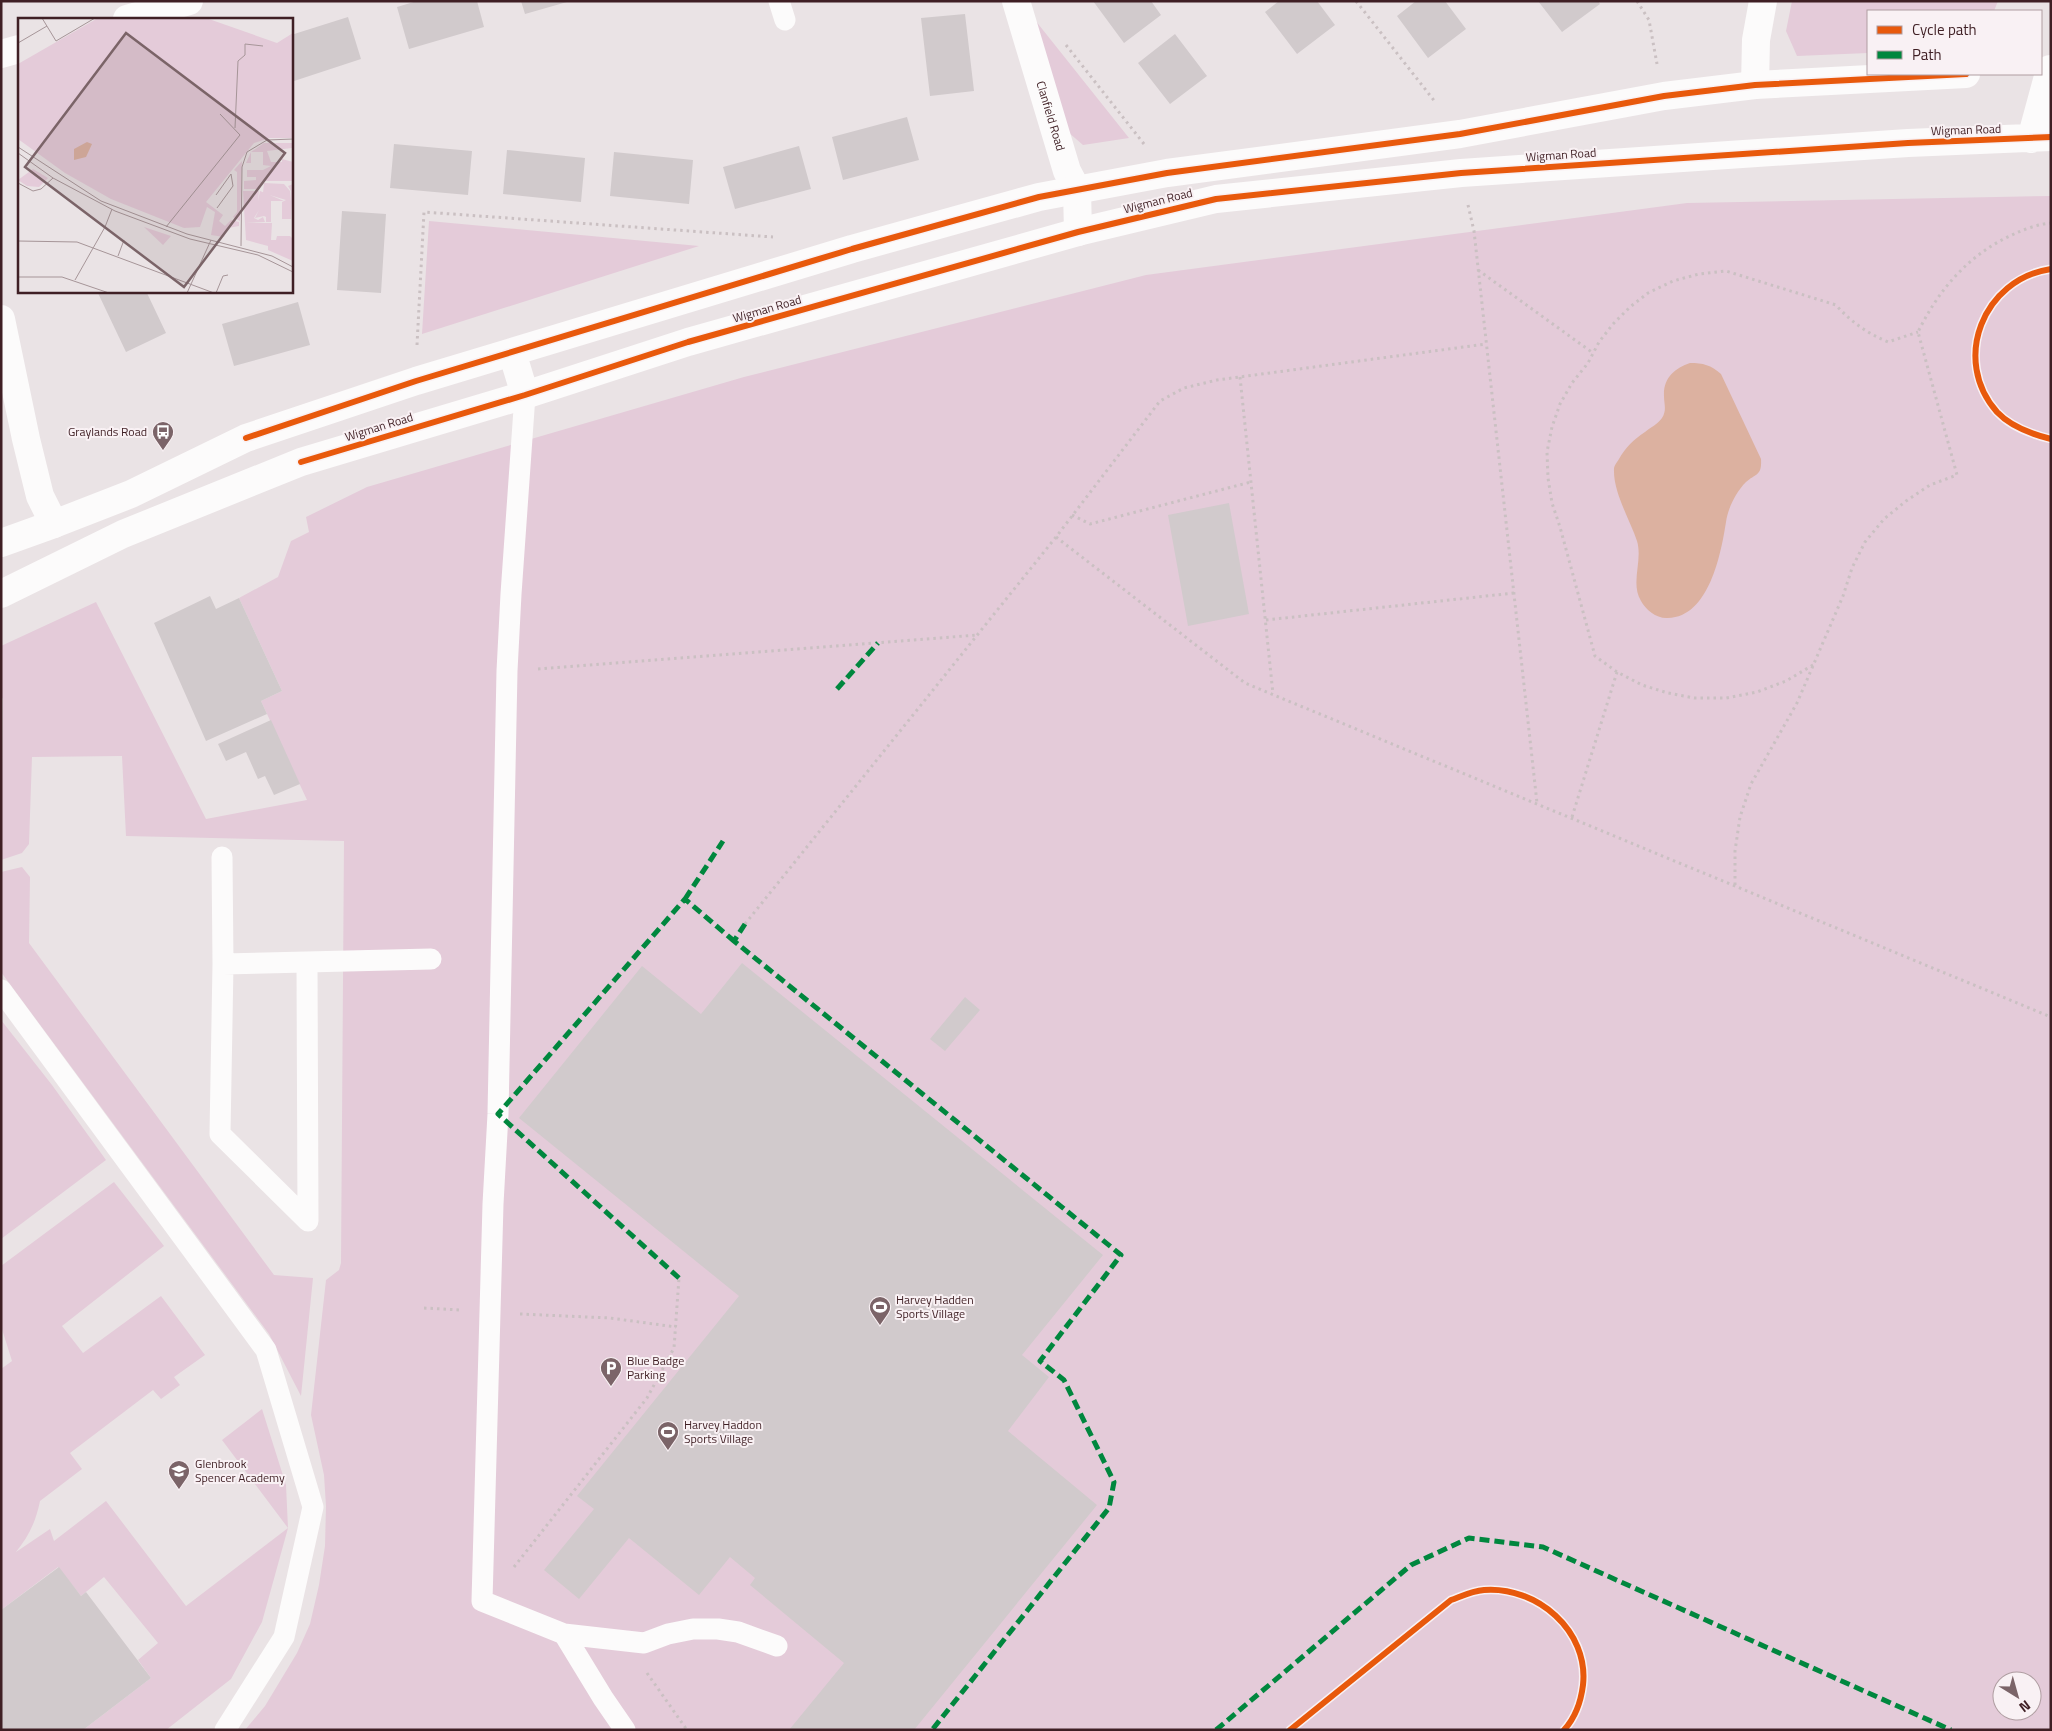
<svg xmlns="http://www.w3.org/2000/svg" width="2052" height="1731" font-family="'Titillium Web',sans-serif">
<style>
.green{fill:#e4cbd9;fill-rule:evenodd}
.water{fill:#dcb1a0}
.building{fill:#d1cacc}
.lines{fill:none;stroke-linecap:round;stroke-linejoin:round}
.path{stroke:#cac0c2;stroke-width:3;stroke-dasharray:2.5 4;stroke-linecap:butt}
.service{stroke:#fcfbfb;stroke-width:21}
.minor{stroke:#fcfbfb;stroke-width:28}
.tertiary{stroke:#fcfbfb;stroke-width:28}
.quiet{stroke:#00873e;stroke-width:5;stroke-dasharray:10 5;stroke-linecap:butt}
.cycleway-casing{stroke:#f9f1f4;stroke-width:9}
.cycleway{stroke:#e8590c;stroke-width:6}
.labels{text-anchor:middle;stroke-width:4;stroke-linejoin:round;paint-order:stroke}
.street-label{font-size:12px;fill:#3f1f24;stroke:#f9f1f4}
.poi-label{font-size:12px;fill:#3f1f24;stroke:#f9f1f4;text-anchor:start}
.inset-road{fill:none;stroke:#a69598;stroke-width:1}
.view{fill:#7b6468;fill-opacity:0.15;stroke:#7b6468;stroke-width:2.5}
.inset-edge{fill:none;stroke:#3f1f24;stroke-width:2.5}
</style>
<rect width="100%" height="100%" fill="#eae3e5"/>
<path class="green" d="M 1792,1 L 1998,1 L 1994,11 L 1868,11 L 1868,53 L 1797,56 L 1786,31 Z
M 1035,20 L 1129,138 L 1083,145 L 1068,132 Z
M 2051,196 L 2051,1730 L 245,1730 L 265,1706 L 297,1653 L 310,1624 L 319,1585 L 325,1546 L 326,1506 L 324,1475 L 311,1415 L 326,1280 L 339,1270 L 341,1263 L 344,841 L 126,836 L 122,756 L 32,757 L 29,844 L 22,853 L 1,860 L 3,699 L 1,696 L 1,646 L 96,602 L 206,819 L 307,800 L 261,701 L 282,691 L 239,598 L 278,577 L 291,541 L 309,532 L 306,517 L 367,487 L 744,377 L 1146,275 L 1687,203 ZM 2002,1681 L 2032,1681 L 2032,1711 L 2002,1711 Z
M 429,221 L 699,246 L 422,334 Z
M 22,867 L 30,877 L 29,943 L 274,1275 L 313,1278 L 301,1396 L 269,1334 L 1,972 L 1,872 Z
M 1,1020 L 52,1085 L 106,1160 L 1,1239 Z
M 114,1182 L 164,1246 L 62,1326 L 83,1353 L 161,1296 L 205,1355 L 174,1377 L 180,1385 L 161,1399 L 153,1390 L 70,1453 L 82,1469 L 40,1501 C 36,1521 29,1536 16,1552 L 50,1529 L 54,1541 L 106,1501 L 186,1606 L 288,1528 L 222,1440 L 262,1409 L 286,1485 L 288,1528 L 262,1622 L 231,1679 L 166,1730 L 83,1730 L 151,1678 L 138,1660 L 158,1643 L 104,1577 L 81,1596 L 58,1567 L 1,1610 L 1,1369 L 12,1361 L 1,1326 L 1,1266 Z"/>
<path class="water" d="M 1690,363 C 1703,363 1711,365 1721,374 L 1761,459 C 1762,476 1756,473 1746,482 C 1736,492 1728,508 1726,522 C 1721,554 1709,617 1668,618 C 1657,619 1646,610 1641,601 C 1630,583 1643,561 1637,541 C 1630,520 1613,492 1614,469 C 1614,466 1617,462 1619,459 C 1625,448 1634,439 1645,432 C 1651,427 1658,424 1662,418 C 1667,410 1664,404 1664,396 C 1663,378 1675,368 1690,363 Z"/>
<path class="building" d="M 417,1 L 477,1 L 484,27 L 409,49 L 397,7 Z
M 521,1 L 566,1 L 567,2 L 525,14 Z
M 1093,1 L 1151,1 L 1161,15 L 1124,43 Z
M 1279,1 L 1317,1 L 1335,25 L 1297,54 L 1265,12 Z
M 1416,1 L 1445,1 L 1466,29 L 1428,58 L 1397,16 Z
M 1538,1 L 1598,1 L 1600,4 L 1562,32 Z
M 965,14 L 974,91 L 930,96 L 921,18 Z
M 348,17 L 361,59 L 291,82 L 291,35 Z
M 1175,34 L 1207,76 L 1170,104 L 1138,63 Z
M 907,117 L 919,160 L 843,180 L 832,137 Z
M 394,144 L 472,151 L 468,195 L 390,188 Z
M 799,146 L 811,189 L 735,209 L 723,167 Z
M 507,150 L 585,158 L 581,202 L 503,194 Z
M 614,152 L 693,160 L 689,204 L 610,196 Z
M 342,211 L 386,214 L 381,293 L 337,290 Z
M 97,291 L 146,291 L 166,333 L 126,352 Z
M 298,302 L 310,345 L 234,366 L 222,324 Z
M 1229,503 L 1249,614 L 1188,626 L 1168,515 Z
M 210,596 L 216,609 L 239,598 L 282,691 L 261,701 L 267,714 L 206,741 L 154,623 Z
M 271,720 L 300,784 L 274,795 L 265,776 L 258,779 L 246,752 L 226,761 L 218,744 Z
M 742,963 L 1103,1255 L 1022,1355 L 1049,1377 L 1008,1431 L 1097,1505 L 914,1730 L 789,1730 L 844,1663 L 750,1585 L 755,1578 L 730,1557 L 699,1595 L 629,1538 L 579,1599 L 544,1570 L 594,1509 L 577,1496 L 739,1296 L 519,1118 L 642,966 L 701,1014 Z
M 965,997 L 980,1010 L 945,1051 L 930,1039 Z
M 59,1567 L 81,1596 L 86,1592 L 151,1678 L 83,1730 L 1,1730 L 1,1610 Z"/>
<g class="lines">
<path class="path" d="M 1356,1 L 1436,103
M 1637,1 L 1649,20 L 1657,64
M 1066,45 L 1144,144
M 1468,205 L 1474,231 L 1537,803
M 1478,270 L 1593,353
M 417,345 L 424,212 L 773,237
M 1240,377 L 1273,694
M 1072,515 L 1090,524 L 1251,482
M 1056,537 L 1245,683 L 2051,1017
M 1266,620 L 1514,593
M 1813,665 L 1786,681 L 1757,692 L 1726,698 L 1694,698 L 1668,693 L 1642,685 L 1617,672 L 1595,656 L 1560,527 L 1552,503 L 1548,478 L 1547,452 L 1552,427 L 1560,404 L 1572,383 L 1588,363 L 1599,342 L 1613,324 L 1630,307 L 1648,293 L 1673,281 L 1699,274 L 1726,271 L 1836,305 C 1851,322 1867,333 1888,342 L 1918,332
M 538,669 L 977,635
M 1572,817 L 1617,672
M 1735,885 L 1735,851 L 1740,817 L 1751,784 L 1797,703 L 1843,596 L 1852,568 L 1865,542 L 1884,519 L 1906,501 L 1930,485 L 1957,475 L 1918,332 C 1939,289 1969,254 2014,234 C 2025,229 2038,224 2051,223
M 745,924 L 1056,537 L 1160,401 L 1184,388 L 1217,380 L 1486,344
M 424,1308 L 461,1310
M 520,1314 L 610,1318 L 676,1327
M 514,1567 L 647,1398 L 674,1348 L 679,1278
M 647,1673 L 687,1730"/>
<path class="service" d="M 779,1 L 785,20
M 525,395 L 511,594 L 507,671 L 498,1114 L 493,1204 L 482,1601 L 564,1634 L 644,1643 L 668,1634 L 693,1629 L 718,1629 L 738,1632 L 777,1646
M 222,857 L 223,964 L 220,1134 L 308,1221 L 307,963
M 223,964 L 431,959
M 1,990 L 266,1350 L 313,1507 L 284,1637 L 225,1730
M 564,1634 L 603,1698 L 625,1730"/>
<g class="minor">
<path id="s1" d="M 1016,1 L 1067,171 L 1077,190 L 1078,232"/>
<path d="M 127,19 L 189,1"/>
<path d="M 1,54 L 19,49"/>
<path d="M 1755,85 L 1756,40 L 1763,1"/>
<path d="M 1,319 L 26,439 L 40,496 L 54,524"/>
</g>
<path class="tertiary" d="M 2031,139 L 2050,69
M 512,352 L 525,395
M 1,543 L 54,524 L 131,494 L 246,438 L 416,381 L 852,249 L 1039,197 L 1167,173 L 1460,134 L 1664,96 L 1755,85 L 1966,74
M 1,594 L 123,534 L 301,462 L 525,395 L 688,342 L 1078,232 L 1216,199 L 1461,173 L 1908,143 L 2051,137"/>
<path class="quiet" d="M 837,689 L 878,643
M 685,899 L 723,841
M 745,924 L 734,941 L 1121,1255 L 1040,1361 L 1064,1380 L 1114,1482 L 1109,1508 L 932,1730
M 679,1278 L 498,1114 L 685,899 L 734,941
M 1216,1730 L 1411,1565 L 1469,1538 L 1543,1547 L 1951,1730"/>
<g class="cycleway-casing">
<path id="cycleway" d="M 2051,269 C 1983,279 1951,360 1997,412 C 2011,427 2031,434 2051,439
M 246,438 L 416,381 L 852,249 L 1039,197 L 1167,173 L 1460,134 L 1664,96 L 1755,85 L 1966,74
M 301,462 L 525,395 L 688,342 L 1078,232 L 1216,199 L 1461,173 L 1908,143 L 2051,137
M 1290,1730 L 1451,1600 C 1462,1596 1472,1591 1484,1590 C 1537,1586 1589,1631 1583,1685 C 1581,1701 1575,1718 1564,1730"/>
</g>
<use href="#cycleway" class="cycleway"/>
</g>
<defs>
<g id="bus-pin" transform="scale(1.125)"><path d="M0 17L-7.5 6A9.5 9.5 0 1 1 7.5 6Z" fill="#7b6468" stroke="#f9f1f4"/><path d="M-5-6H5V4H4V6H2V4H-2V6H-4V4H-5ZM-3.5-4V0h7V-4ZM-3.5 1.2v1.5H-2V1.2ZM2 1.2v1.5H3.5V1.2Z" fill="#fff"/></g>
<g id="stadium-pin" transform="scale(1.125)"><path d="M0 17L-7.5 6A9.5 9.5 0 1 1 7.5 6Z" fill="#7b6468" stroke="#f9f1f4"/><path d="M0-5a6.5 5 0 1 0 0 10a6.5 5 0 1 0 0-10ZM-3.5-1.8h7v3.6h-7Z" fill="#fff"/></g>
<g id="parking-pin" transform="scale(1.125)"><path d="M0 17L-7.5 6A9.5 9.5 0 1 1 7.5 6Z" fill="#7b6468" stroke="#f9f1f4"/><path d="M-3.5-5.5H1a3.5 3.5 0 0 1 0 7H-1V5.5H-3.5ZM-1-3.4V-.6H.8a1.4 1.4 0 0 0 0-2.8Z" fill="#fff"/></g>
<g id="school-pin" transform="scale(1.125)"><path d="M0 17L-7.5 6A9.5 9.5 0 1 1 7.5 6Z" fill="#7b6468" stroke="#f9f1f4"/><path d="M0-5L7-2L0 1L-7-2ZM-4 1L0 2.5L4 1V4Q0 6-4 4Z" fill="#fff"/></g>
</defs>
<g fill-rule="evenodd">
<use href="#bus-pin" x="163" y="432"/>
<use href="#stadium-pin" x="880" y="1307"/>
<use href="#parking-pin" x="611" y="1368"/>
<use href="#stadium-pin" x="668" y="1432"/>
<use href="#school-pin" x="179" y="1471"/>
</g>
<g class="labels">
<g class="street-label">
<text dy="4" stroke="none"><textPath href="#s1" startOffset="120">Clanfield Road</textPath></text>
<text transform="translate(1966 130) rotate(-2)" y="4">Wigman Road</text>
<text transform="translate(1561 155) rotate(-4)" y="4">Wigman Road</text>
<text transform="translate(1158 201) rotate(-14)" y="4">Wigman Road</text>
<text transform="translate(767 309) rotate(-16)" y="4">Wigman Road</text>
<text transform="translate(379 427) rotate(-17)" y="4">Wigman Road</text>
</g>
<g class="poi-label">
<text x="147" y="436" text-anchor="end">Graylands Road</text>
<text x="896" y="1304">Harvey Hadden<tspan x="896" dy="14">Sports Village</tspan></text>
<text x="627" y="1365">Blue Badge<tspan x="627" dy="14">Parking</tspan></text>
<text x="684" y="1429">Harvey Haddon<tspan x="684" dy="14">Sports Village</tspan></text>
<text x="195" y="1468">Glenbrook<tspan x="195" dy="14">Spencer Academy</tspan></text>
</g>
</g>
<g transform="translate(18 18)">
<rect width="275" height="275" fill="#eae3e5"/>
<path d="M 80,0 L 188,0 L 259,25 L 275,15 L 275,120 L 252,120 L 236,125 L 188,184 L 205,197 L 201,203 L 207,208 L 213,202 L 221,204 L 221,208 L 210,210 L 206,219 L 193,217 L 197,194 L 189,189 L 182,209 L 166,210 L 93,181 L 47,155 L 0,121 L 0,46 ZM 246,125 L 274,125 L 274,130 L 249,133 L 253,144 L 264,144 L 264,141 L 275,144 L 275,163 L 244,163 L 241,171 L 226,171 L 226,163 L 238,162 L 238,159 L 229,159 L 229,152 L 245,152 L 253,148 L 245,147 L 245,134 L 233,134 L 233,145 L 228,145 L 233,134 ZM 224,143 L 222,203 L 215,199 L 219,194 L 219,154 L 216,152 ZM 15,151 L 30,160 L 21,169 L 9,168 L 0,162 ZM 246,165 L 266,166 L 272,173 L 272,184 L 273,173 L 270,168 L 275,166 L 275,201 L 274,183 L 273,201 L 264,201 L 264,184 L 268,182 L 245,175 ZM 225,173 L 241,173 L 240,183 L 242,173 L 266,183 L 253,183 L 253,204 L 248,204 L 248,199 L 246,198 L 237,200 L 241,192 L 236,200 L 240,202 L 245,199 L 247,204 L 228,205 L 254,205 L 253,222 L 258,222 L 259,218 L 272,218 L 275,221 L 275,243 L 250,232 L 250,228 L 228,222 ZM 126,209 L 153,218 L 145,227 Z" fill="#e4cbd9"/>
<path d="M 69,124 L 74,126 L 68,139 L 56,142 L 56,131 Z" fill="#dcb1a0"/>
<path class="inset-road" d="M 24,0 L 38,23 L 77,0M 0,25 L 29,8M 217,110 L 220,43 L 227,37 L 227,26 L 245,28M 0,129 L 83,183 L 169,216 L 254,238 L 275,249M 0,135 L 35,160 L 97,193 L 172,221 L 240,237 L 275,254M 0,165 L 15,173 L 23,171 L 35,160M 198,177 L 213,156 L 215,168 L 199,190M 148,209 L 222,117 L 202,96M 0,223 L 59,224 L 196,275M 223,228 L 224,149 L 229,134 L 249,122 L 275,121M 100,238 L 106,222M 0,259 L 44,259 L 91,275M 57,262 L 87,209 L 94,191M 169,275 L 193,222M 198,275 L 205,258 L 210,257"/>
<path class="view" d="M 108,15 L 267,135 L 166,269 L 7,149 Z"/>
<rect width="275" height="275" class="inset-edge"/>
</g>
<rect width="2052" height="1731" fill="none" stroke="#3f1f24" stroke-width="5"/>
<rect x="1867" y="10" width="175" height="65" fill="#f9f1f4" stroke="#af9da1"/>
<rect x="1877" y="26" width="25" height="8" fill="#e8590c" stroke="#af9da1"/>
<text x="1912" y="35" font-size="15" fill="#3f1f24">Cycle path</text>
<rect x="1877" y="51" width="25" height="8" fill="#00873e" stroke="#af9da1"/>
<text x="1912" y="60" font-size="15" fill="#3f1f24">Path</text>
<g transform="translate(2017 1696) rotate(143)"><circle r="24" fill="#f9f1f4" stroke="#af9da1"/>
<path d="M0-4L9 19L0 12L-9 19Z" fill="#7b6468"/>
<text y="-8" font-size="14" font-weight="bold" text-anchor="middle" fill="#3f1f24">N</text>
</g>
</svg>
